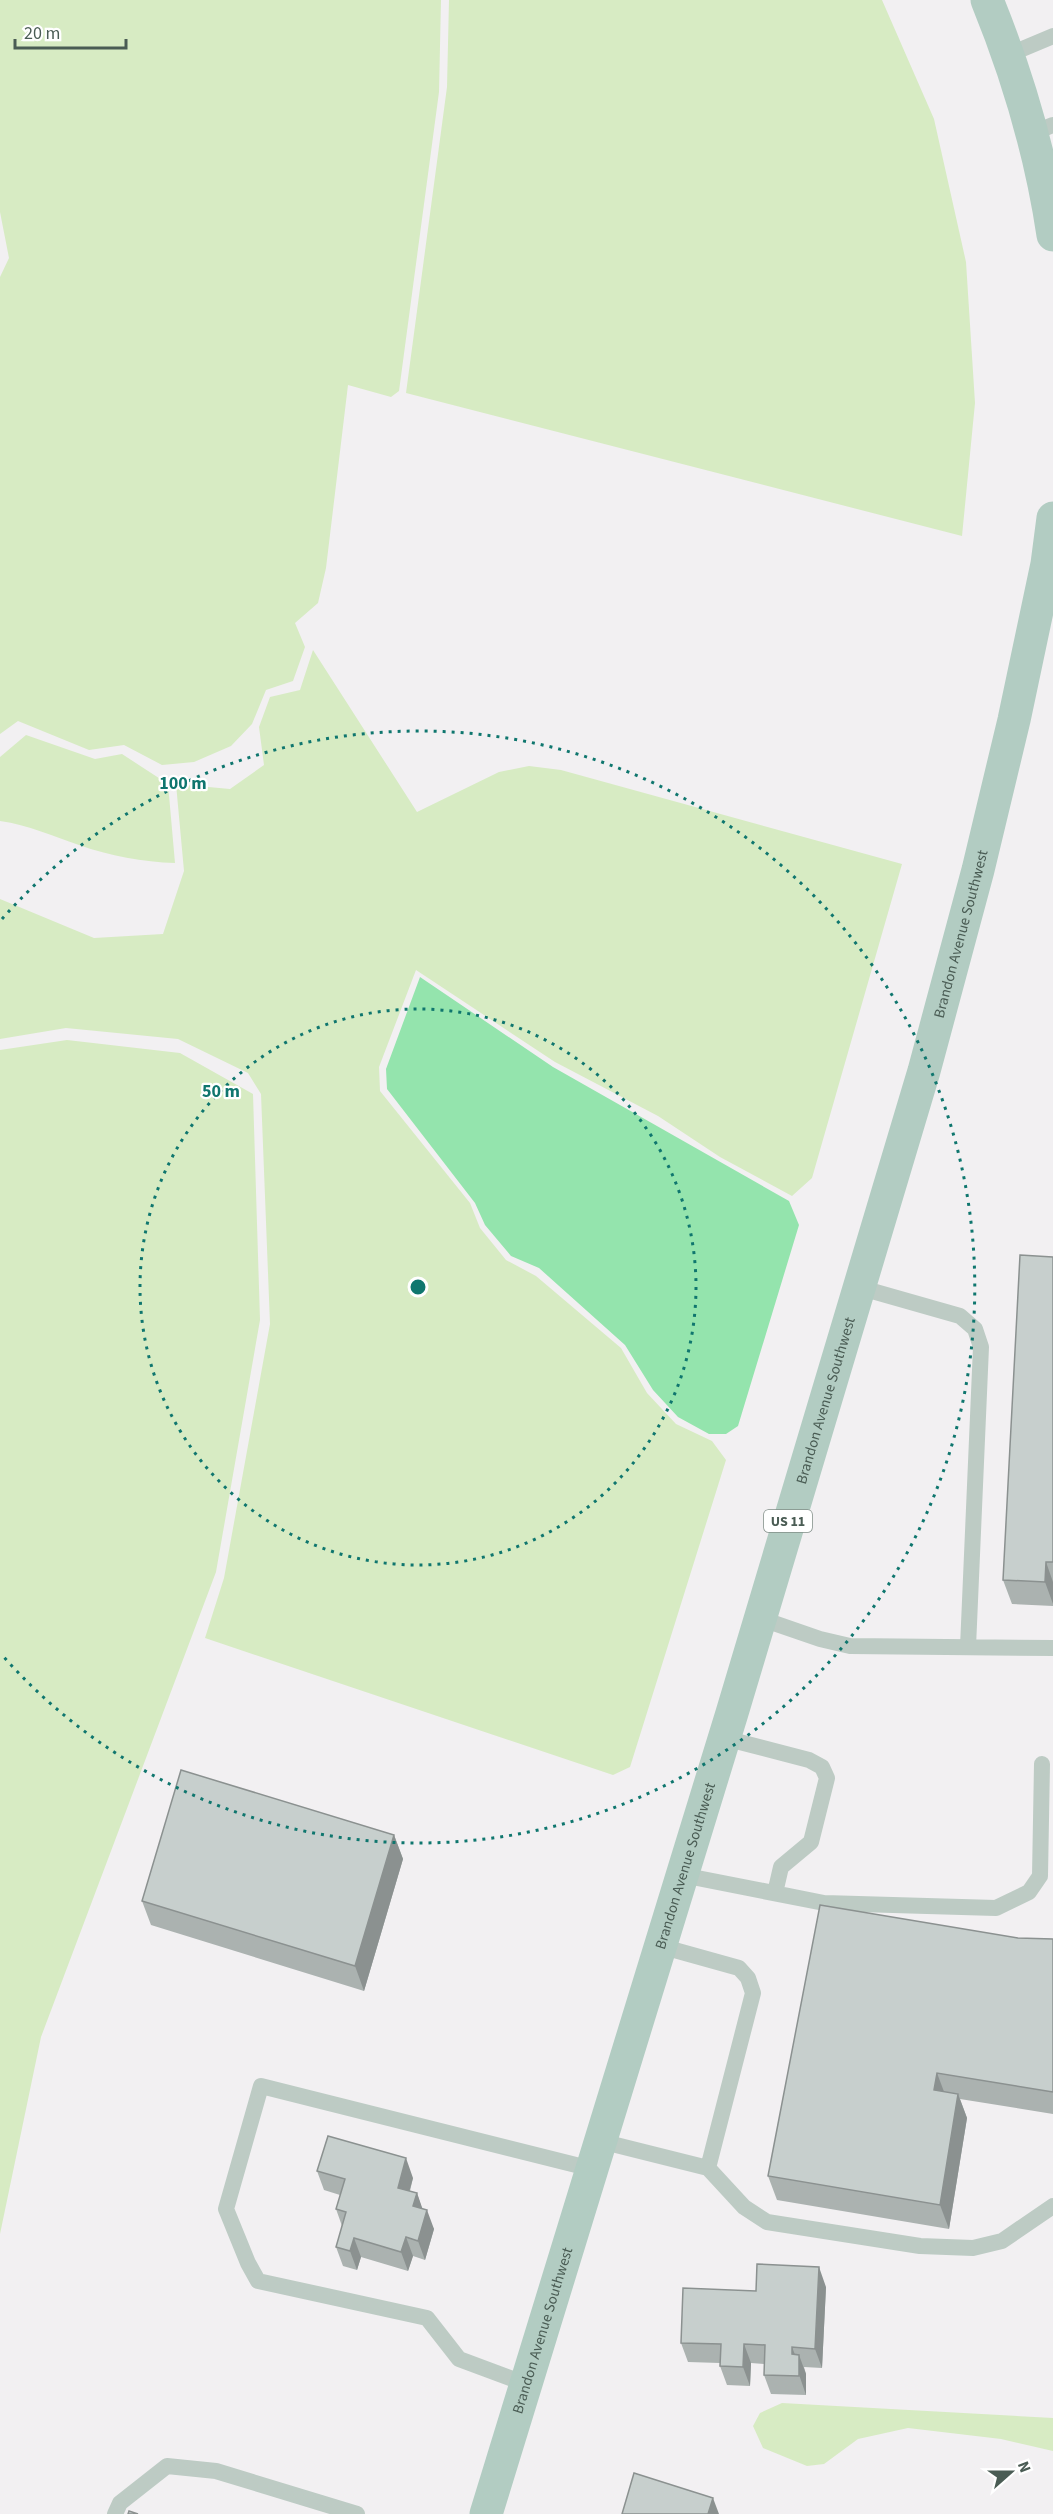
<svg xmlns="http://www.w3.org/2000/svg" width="1053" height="2514" font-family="'Source Sans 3',sans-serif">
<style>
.green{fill:#d7ebc3}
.water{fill:#94e4ad}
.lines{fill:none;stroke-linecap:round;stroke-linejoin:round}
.service{stroke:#bdcbc4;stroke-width:16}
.primary{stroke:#b2ccc2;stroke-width:33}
.wall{fill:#abb2b0}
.shaded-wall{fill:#8b9190}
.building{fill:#c7cfcd;stroke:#8b9190;stroke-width:1.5}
.ring{fill:none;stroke:#0f766e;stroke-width:3;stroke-dasharray:3 6}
.labels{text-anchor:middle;stroke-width:4.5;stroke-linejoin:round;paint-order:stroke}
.shield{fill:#fff;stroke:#808d87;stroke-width:1.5}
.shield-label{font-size:14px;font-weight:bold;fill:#4a5c54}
.street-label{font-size:15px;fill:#4a5c54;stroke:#fff}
.centre{fill:#0f766e;stroke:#fff;stroke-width:3}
.ring-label{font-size:18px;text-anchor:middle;font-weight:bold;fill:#0f766e;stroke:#fff;stroke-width:4.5;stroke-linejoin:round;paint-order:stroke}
</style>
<rect width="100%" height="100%" fill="#f2f0f2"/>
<path class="green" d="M 0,0 L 441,0 L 439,92 L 399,391 L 391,397 L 348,385 L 326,568 L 318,603 L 295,623 L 305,647 L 293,681 L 266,690 L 252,724 L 231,746 L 194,762 L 162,765 L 124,745 L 89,750 L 18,721 L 0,734 L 0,277 L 9,258 L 0,212 Z
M 449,0 L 882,0 L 934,119 L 966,262 L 975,403 L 962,536 L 406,393 L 447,87 Z
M 313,650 L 417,812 L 499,772 L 529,766 L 561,770 L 902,864 L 812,1178 L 792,1196 L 720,1157 L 658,1116 L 555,1062 L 416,970 L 379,1067 L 380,1091 L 470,1203 L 480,1228 L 506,1260 L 536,1276 L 621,1348 L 647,1393 L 676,1424 L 712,1441 L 726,1460 L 630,1767 L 613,1775 L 205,1638 L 224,1578 L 270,1324 L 261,1094 L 248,1073 L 178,1039 L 66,1028 L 0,1039 L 0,899 L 94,938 L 163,934 L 184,871 L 176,784 L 230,789 L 264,765 L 259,727 L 270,697 L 300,690 Z
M 26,735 L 95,759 L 122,754 L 168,784 L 175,863 C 143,862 110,856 79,845 C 52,836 29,825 0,821 L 0,757 Z
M 67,1040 L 180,1053 L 253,1094 L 260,1320 L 216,1572 L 41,2037 L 0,2234 L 0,1050 Z
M 782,2403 L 1053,2418 L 1053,2451 L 1001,2439 L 908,2428 L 858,2439 L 824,2464 L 807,2466 L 763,2448 L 753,2426 L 760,2413 Z"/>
<path class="water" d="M 420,977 L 553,1067 L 789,1201 L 799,1225 L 738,1426 L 726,1434 L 709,1434 L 678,1417 L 653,1390 L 625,1345 L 539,1268 L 511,1256 L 485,1225 L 475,1203 L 387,1089 L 386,1069 Z"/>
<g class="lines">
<path class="service" d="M 1008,55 L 1053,36
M 1033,133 L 1053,125
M 858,1287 L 960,1316 L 975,1329 L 981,1347 L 968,1647
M 759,1618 L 820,1639 L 850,1646 L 1053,1648
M 724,1738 L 809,1760 L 822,1767 L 827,1778 L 811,1842 L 781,1867 L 775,1893
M 682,1875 L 824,1903 L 996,1908 L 1029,1892 L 1040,1876 L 1042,1764
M 660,1946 L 739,1968 L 748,1978 L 753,1993 L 708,2168
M 600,2141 L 708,2168 L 744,2207 L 767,2222 L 920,2246 L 973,2248 L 1002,2241 L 1053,2206
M 526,2384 L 459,2359 L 427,2318 L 258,2281 L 248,2263 L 226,2209 L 261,2086 L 592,2169
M 115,2514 L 120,2503 L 167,2466 L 216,2471 L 357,2514"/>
<g class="primary">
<path d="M 987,0 C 1018,76 1041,154 1053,235"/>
<path id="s1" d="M 486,2514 L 732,1713 L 924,1071 L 978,870 L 1014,720 L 1047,564 L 1053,518"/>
</g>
</g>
<path class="wall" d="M 1053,1257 L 1053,1606 L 1012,1604 L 1003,1580 Z
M 394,1835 L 403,1859 L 364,1991 L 151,1925 L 142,1901 Z
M 1018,1938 L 1053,1939 L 1053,2114 L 960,2099 L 967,2118 L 949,2229 L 777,2200 L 768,2176 Z
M 317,2171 L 413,2178 L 410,2191 L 417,2193 L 422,2209 L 434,2229 L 425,2260 L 413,2256 L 408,2271 L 361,2257 L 357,2270 L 343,2266 L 336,2247 L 342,2226 L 336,2209 L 340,2195 L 324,2190 Z
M 826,2287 L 822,2368 L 804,2367 L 806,2374 L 806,2395 L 771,2394 L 764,2375 L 764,2364 L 751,2363 L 750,2386 L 727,2385 L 720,2366 L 720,2363 L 688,2362 L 681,2343 L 756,2291 Z"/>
<path class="shaded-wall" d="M 1046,1562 L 1053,1582 L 1053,1604 L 1045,1582 Z
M 394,1835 L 403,1859 L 364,1991 L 355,1966 Z
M 937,2073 L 946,2097 L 934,2090 Z
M 958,2094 L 967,2118 L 949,2229 L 940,2205 Z
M 406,2158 L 413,2178 L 405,2207 L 398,2188 Z
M 417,2193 L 424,2213 L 413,2206 Z
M 427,2210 L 434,2229 L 425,2260 L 418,2241 Z
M 406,2237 L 413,2256 L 408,2271 L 401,2252 Z
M 354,2238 L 361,2257 L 357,2270 L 350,2251 Z
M 819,2267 L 826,2287 L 822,2368 L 815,2349 Z
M 744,2344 L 751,2363 L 750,2386 L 743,2367 Z
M 792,2347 L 799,2365 L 799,2355 L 806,2374 L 806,2395 L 792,2354 Z
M 713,2498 L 719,2514 L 708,2514 Z"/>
<path class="building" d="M 1020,1255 L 1053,1257 L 1053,1562 L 1046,1562 L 1045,1582 L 1003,1580 Z
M 181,1770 L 394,1835 L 355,1966 L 142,1901 Z
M 820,1905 L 1018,1938 L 1053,1939 L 1053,2092 L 937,2073 L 934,2090 L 958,2094 L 940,2205 L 768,2176 Z
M 328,2136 L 406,2158 L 398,2188 L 417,2193 L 413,2206 L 427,2210 L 418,2241 L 406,2237 L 401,2252 L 354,2238 L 350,2251 L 336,2247 L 346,2212 L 336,2209 L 345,2179 L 317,2171 Z
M 757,2264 L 819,2267 L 815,2349 L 792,2347 L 792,2354 L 799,2355 L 799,2376 L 764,2375 L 765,2345 L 744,2344 L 743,2367 L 720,2366 L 721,2344 L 681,2343 L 683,2288 L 756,2291 Z
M 634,2473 L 713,2498 L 708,2514 L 622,2514 Z
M 129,2511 L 138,2514 L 128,2514 Z"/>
<g class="ring">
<circle cx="418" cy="1287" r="278"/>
<path d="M2 919A556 556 0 1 1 2 1655"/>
</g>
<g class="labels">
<rect class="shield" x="764" y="1510" width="48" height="22" rx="4.5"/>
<g class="shield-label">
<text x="788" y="1526">US 11</text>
</g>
<g class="street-label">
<text dy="5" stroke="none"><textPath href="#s1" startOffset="1650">Brandon Avenue Southwest</textPath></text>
<text dy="5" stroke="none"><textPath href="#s1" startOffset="1164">Brandon Avenue Southwest</textPath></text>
<text dy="5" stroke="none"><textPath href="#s1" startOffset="678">Brandon Avenue Southwest</textPath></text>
<text dy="5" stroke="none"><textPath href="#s1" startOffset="192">Brandon Avenue Southwest</textPath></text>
</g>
</g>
<circle cx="418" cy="1287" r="9" class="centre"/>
<g class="ring-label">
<text x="183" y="789">100 m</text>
<text x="221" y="1097">50 m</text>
</g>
<g transform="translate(1011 2472) rotate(69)" stroke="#ffffff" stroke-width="4.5" paint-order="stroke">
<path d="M0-4.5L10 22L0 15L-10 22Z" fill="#4a5c54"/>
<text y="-9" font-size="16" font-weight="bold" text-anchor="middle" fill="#4a5c54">N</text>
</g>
<path d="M15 39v9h111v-9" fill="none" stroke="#4a5c54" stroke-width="3"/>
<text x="24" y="39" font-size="18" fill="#4a5c54" stroke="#ffffff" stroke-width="4.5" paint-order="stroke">20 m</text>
</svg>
